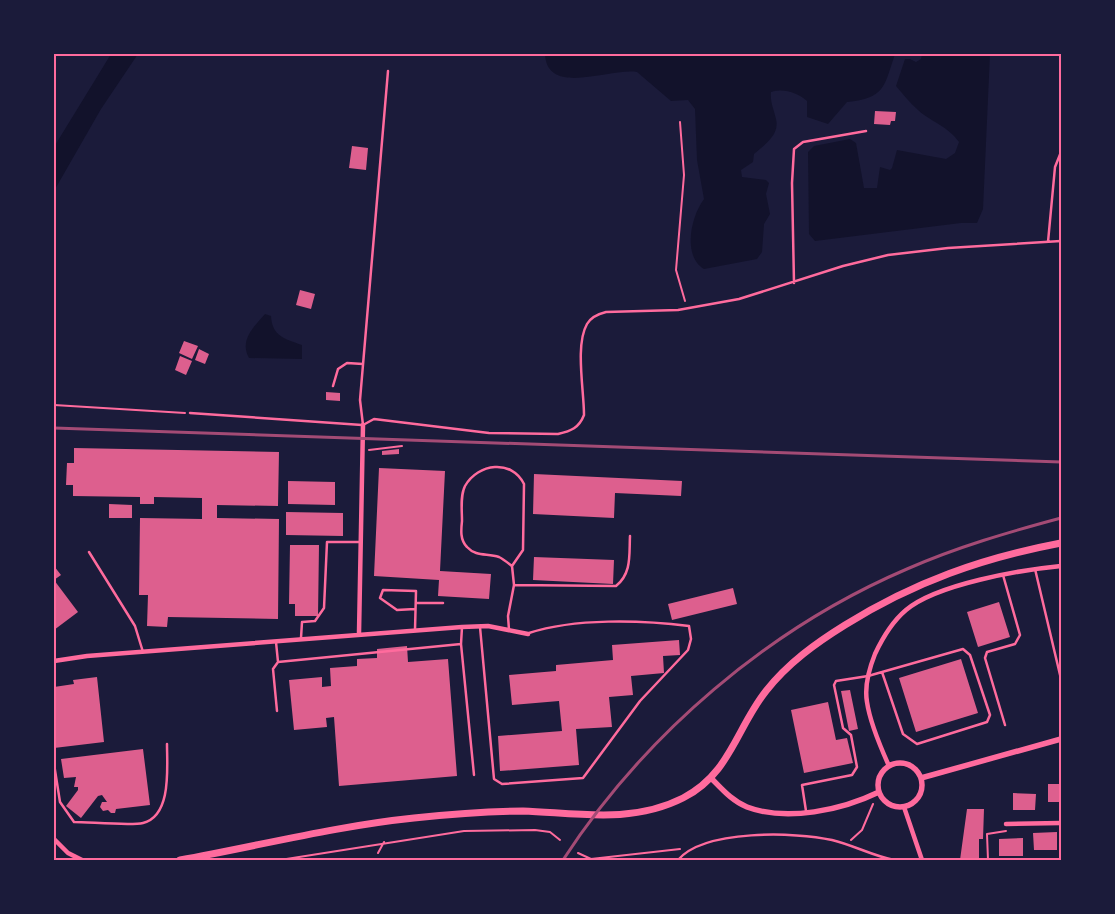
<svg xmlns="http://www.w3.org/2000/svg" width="1115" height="914" font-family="'Sofia Sans Condensed',sans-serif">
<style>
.water{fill:#12122b}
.building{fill:#dd5f8e}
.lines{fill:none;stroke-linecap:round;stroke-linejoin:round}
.path{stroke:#ff6b9d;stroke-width:2}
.service{stroke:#ff6b9d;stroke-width:2.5}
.minor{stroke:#ff6b9d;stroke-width:4.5}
.tertiary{stroke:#ff6b9d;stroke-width:5.5}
.primary{stroke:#ff6b9d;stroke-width:7}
.rail{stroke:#a44b75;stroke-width:3}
.neatline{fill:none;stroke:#ff6b9d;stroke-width:2}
</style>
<rect width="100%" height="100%" fill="#1b1b3a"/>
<path class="water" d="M 111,54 L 138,54 L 101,109 L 54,191 L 54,147 Z
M 545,54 L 895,54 C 884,87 885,98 847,102 L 828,124 L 807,117 L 807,101 C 798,93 784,88 771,92 C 770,103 774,109 776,119 C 780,135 764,145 754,154 L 753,162 L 741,170 L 742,177 L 766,180 L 769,183 L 766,194 L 770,214 L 764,224 L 762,252 L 757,259 L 704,269 C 682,256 691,216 704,199 L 697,160 L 695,109 L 688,100 L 671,101 L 637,72 C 609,68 547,97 545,54 Z
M 922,54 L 990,54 L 983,209 L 977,223 L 961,223 L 815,241 L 809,234 L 808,152 L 814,146 L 850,139 L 856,143 L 864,188 L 877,188 L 880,167 L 890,170 L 892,168 L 897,150 L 946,159 L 955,153 L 959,142 C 948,126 931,122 918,110 C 910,103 903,94 896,86 L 905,59 L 910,59 L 916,62 L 921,59 Z
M 265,314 L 271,316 C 272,336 285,339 302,345 L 302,359 L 249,358 C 239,340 254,327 265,314 Z"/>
<path class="building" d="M 875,111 L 896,112 L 895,121 L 891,121 L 890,125 L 874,124 Z
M 352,146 L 368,148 L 366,170 L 349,168 Z
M 300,290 L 315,294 L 311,309 L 296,305 Z
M 184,341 L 198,346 L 192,359 L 179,353 Z
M 199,349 L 209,354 L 205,364 L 195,360 Z
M 180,356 L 192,361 L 186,375 L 175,370 Z
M 326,392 L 340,393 L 340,401 L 326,400 Z
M 74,448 L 279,452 L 278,506 L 217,505 L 217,518 L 279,519 L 278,619 L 168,617 L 167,627 L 147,626 L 148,595 L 139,595 L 140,518 L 202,519 L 202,498 L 154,497 L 154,504 L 140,504 L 140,497 L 73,496 L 73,485 L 66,485 L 67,463 L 74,463 Z
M 399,449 L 399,454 L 382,455 L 382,451 Z
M 379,468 L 445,471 L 440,571 L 491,574 L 489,599 L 438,596 L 439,580 L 374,576 Z
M 534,474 L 682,481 L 681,496 L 615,493 L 614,518 L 533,514 Z
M 288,481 L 335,482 L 335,505 L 288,504 Z
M 109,504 L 132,505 L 132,518 L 109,518 Z
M 286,512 L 343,513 L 343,536 L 286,535 Z
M 290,545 L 319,545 L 318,616 L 295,616 L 295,604 L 289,604 Z
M 534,557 L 614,560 L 613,584 L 533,580 Z
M 54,566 L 61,575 L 54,580 L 78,612 L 54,630 Z
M 733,588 L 737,604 L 672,620 L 668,604 Z
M 999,602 L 1010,637 L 978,647 L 967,612 Z
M 679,640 L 680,655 L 663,656 L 664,673 L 631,676 L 633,695 L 609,697 L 612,727 L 576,729 L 579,765 L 500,771 L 498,736 L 562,731 L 559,701 L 512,705 L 509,675 L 556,671 L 556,665 L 613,660 L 612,645 Z
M 407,646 L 408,662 L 448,659 L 457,776 L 339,786 L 334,717 L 326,718 L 327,727 L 294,730 L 289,680 L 322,677 L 322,687 L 331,686 L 330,668 L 357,666 L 357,659 L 377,658 L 377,649 Z
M 961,659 L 978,713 L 916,732 L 899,678 Z
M 97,677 L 104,742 L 54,748 L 54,687 L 74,684 L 73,680 Z
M 850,690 L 858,729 L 849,731 L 841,691 Z
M 828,702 L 836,740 L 847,738 L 853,763 L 804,773 L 791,710 Z
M 143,749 L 150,805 L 116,809 L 115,813 L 111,813 L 108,810 L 103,811 L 100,807 L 102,802 L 107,802 L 102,795 L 98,796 L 81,818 L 66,806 L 78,790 L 78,787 L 74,787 L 76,777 L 64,778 L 61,759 Z
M 1048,784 L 1061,784 L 1061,802 L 1048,802 Z
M 1013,793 L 1036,794 L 1035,810 L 1013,810 Z
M 967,809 L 984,809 L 983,839 L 979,839 L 979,860 L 960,860 Z
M 1057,832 L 1057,850 L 1034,850 L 1033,833 Z
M 1023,838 L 1023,856 L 999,856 L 999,839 Z"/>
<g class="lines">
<path class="path" d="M 680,122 L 684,175 L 676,270 L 685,301
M 54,405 L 185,413
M 369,450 L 402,446
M 851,840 L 862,830 L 873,804
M 378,853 L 384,842
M 578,853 L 591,859 L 680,849
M 280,860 L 464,831 L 535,830 L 550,832 L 560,840
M 988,860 L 987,834 L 1006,831"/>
<path class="service" d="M 1048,242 L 1055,167 L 1061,152
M 794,283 L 792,183 L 794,149 L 803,142 L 866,131
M 333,386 L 338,369 L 347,363 L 363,364
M 190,413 L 362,425
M 363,425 L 374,419 L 489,433 L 558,434 C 571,431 579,428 584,415 C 584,390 575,345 587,324 C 591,317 598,314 606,312 L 678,310 L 739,299 L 843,266 L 888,255 L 948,248 L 1061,241
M 363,425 L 360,400 L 388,71
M 89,552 L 135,626 L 143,652
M 1035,569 L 1061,679
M 1003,575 L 1020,635 L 1015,644 L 987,652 L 985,658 L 1005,725
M 514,585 L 616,586 C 632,573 629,555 630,536
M 416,603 L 443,603
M 462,627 L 461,644 L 474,775
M 480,627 L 494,779 L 502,784 L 583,778 L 640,701 L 688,650 L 691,639 L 689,626 C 641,620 575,618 529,633
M 415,630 L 416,591 L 383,590 L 380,598 L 397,610 L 415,609
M 509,630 L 508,616 L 514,585 L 512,566 C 508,563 503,559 499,557 C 487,553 476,557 467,547 C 460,540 461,530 462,521 C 462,510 460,496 465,486 C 478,463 512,459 524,484 L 523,550 L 512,566
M 301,638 L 302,622 L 315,621 L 324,608 L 327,542 L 360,542
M 276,642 L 278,662 L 273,669 L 277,711
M 278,662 L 461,644
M 54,764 L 60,802 L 74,822 C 89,822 131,826 143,823 C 172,816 167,767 167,744
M 806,811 L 802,785 L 852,775 L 857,767 L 851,735 L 843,728 L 834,685 L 836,681 L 868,676 L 963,649 L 970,655 L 990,715 L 987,722 L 917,744 L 903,734 L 882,672
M 381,860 L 383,860
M 678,860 C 704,829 796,832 832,840 C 853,845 873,856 894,860"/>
<path class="minor" d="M 359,633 L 363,425
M 54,661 L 87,656 L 462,627 L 488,626 L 528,634
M 889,766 C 880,746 870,723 867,702 C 864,685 869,669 875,654 C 882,639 893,621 906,610 C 937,584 1020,570 1061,566
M 904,807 L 922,860
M 1006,824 L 1061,823
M 54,839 L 68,853 L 82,860"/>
<path class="tertiary" d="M878 785a22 22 0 1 1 44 0a22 22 0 1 1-44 0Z
M 711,778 C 722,789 732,801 747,807 C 787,822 842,810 879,792
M 921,778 L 1061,739"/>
<path class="primary" d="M 180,860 C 258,846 336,826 414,818 C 450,814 486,811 523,811 C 577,813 632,824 683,798 C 730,774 736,729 766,691 C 788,663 816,643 845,625 C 914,582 982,558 1061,543"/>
<path class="rail" d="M 54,428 L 1061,462
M 563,860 C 645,734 769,628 907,569 C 957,547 1009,532 1061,518"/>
</g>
<rect width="1115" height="914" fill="none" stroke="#1b1b3a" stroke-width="110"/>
<rect x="55" y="55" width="1005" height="804" class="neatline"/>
</svg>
